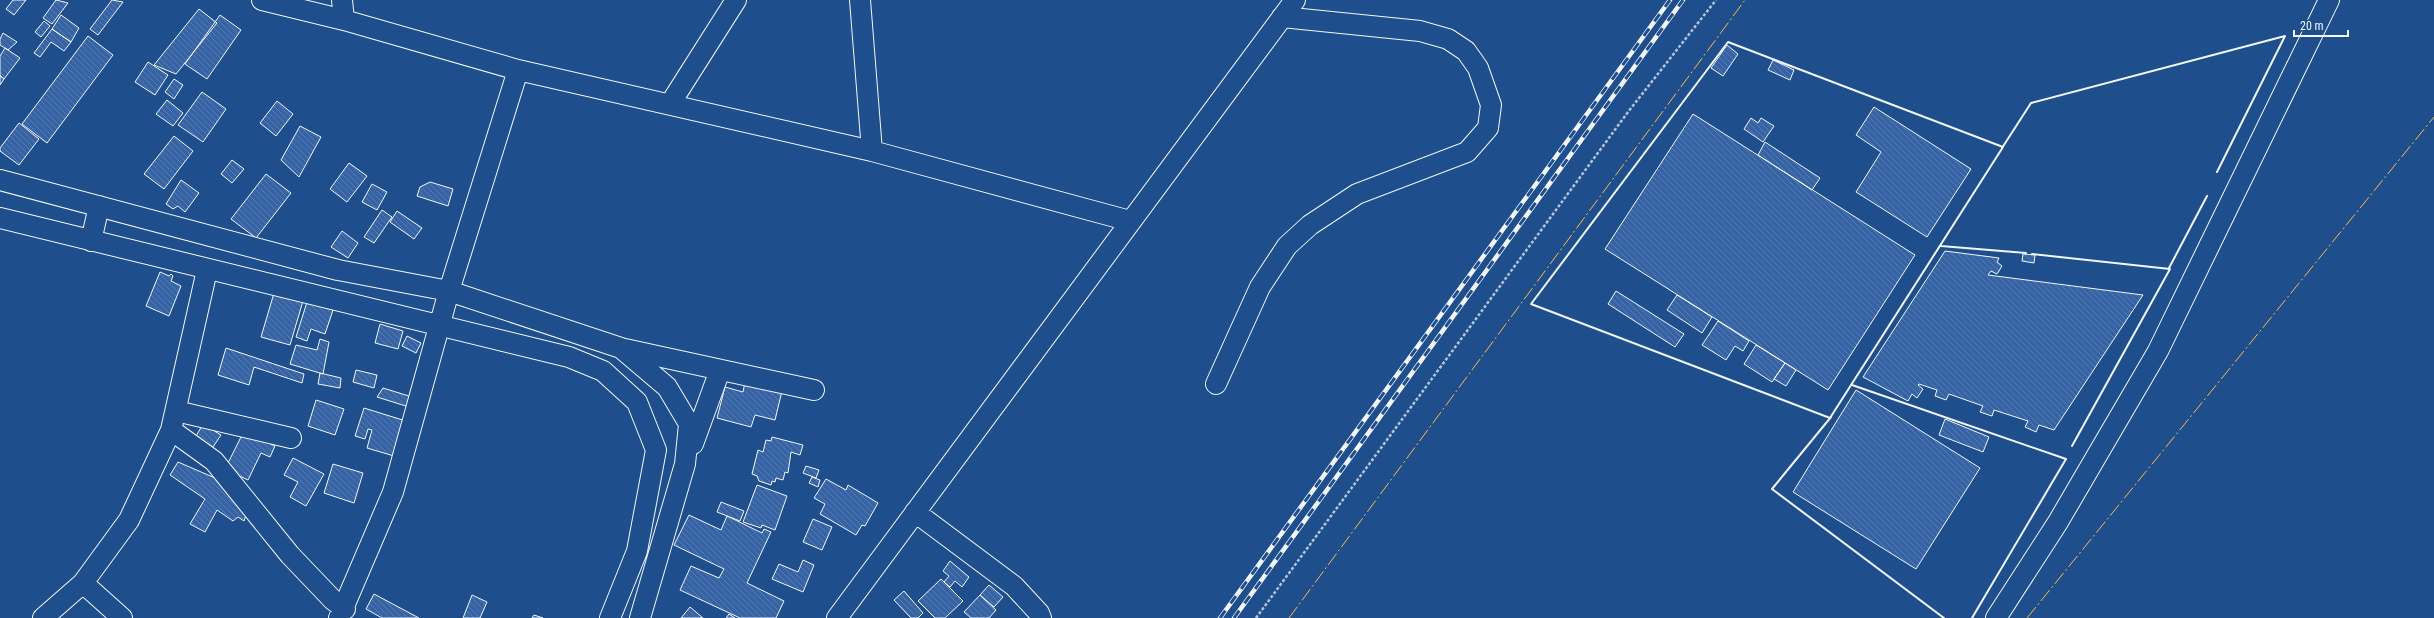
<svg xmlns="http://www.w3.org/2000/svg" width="2434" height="618" font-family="'Roboto Condensed',sans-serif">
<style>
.building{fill:url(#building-back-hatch);stroke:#f2f6ff}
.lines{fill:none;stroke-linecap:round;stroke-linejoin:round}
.minor-casing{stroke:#f2f6ff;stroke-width:22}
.path{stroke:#b3c4dc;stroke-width:2.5;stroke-dasharray:3 2;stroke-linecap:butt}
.minor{stroke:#1f4e8c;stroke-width:20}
.rail-casing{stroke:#f2f6ff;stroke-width:4.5}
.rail{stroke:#1f4e8c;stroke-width:3;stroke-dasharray:9;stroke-linecap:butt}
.wall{stroke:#f2f6ff;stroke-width:2}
.power{stroke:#ffb74d;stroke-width:1;stroke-dasharray:14 3 2 3;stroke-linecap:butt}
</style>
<defs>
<pattern id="building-back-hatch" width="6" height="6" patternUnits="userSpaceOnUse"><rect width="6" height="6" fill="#3563a3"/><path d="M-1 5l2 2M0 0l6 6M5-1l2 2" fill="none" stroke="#537ab1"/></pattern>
</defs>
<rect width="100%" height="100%" fill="#1f4e8c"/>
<path class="building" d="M 13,0 L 26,0 L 14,15 L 6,9 Z
M 56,0 L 68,3 L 52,24 L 43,18 Z
M 112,0 L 123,2 L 98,35 L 90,29 Z
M 199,9 L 217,23 L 176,74 L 154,65 Z
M 61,15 L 79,28 L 71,42 L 52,29 Z
M 220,15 L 241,30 L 207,79 L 185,64 Z
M 44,21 L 50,26 L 41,37 L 35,32 Z
M 52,29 L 71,42 L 64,51 L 51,42 L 40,57 L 34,53 Z
M 3,33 L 17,42 L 8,50 L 0,45 L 0,39 Z
M 88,36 L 113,55 L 47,143 L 22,124 Z
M 1727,45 L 1738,54 L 1723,76 L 1711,68 Z
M 5,48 L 20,58 L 4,79 L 0,75 L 0,56 Z
M 1773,60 L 1794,70 L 1790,80 L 1768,70 Z
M 148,62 L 168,75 L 155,95 L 135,82 Z
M 0,76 L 4,79 L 0,85 Z
M 174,79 L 183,85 L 174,99 L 165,92 Z
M 202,92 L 226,109 L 203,142 L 178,125 Z
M 167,100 L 183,113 L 173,126 L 156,114 Z
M 277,101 L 293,114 L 276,136 L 260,123 Z
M 1874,107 L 1971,169 L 1927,237 L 1856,192 L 1881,152 L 1856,135 Z
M 1693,114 L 1915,255 L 1828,390 L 1605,249 Z
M 1751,118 L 1758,123 L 1761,118 L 1774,126 L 1763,142 L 1744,129 Z
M 19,123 L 39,139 L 19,165 L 0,151 L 0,148 Z
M 300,126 L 321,137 L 299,177 L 281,160 Z
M 174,136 L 193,151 L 164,189 L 144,174 Z
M 1765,142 L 1820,178 L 1812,190 L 1758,155 Z
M 232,160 L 244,169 L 232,183 L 221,174 Z
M 349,163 L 367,176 L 347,202 L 330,189 Z
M 266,174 L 291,193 L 256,238 L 231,219 Z
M 181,180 L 199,193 L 185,212 L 178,206 L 173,209 L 166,204 Z
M 430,182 L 453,189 L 448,206 L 417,196 L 420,187 Z
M 372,184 L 387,192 L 377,210 L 362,202 Z
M 382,210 L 392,217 L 374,243 L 364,237 Z
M 397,211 L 422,228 L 414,239 L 390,222 Z
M 342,231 L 358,243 L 348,258 L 331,247 Z
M 1945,251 L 1999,258 L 1997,262 L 2002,266 L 1997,274 L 1991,271 L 1988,275 L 2143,295 L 2054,430 L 2039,425 L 2036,432 L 2025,427 L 2028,421 L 1994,410 L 1992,416 L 1980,412 L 1983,406 L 1949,394 L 1946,400 L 1935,396 L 1937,390 L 1919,384 L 1918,385 L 1923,389 L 1917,398 L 1912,394 L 1908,401 L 1863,377 Z
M 2023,254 L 2035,255 L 2034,263 L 2022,261 Z
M 160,272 L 169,276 L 171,274 L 173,276 L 171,281 L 181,286 L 169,316 L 146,306 Z
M 1616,291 L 1684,334 L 1675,347 L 1608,304 Z
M 274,293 L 303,301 L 290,345 L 261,337 Z
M 1677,295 L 1712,317 L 1702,333 L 1667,310 Z
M 307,302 L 333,310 L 325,334 L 311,329 L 307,341 L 296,337 Z
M 1718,321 L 1749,341 L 1743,351 L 1735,346 L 1726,360 L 1702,345 Z
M 380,324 L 403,331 L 398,349 L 375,343 Z
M 407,336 L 421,343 L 416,353 L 402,346 Z
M 320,339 L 329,342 L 323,374 L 290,364 L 296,345 L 317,350 Z
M 1756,345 L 1785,363 L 1772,382 L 1744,364 Z
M 226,348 L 304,374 L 302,383 L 254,367 L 249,385 L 218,375 Z
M 1785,363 L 1796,370 L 1786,386 L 1774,379 Z
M 356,370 L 377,375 L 374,388 L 353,382 Z
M 320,373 L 341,378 L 340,388 L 318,384 Z
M 745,382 L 782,391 L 775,420 L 755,415 L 751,427 L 717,418 L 725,387 L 743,392 Z
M 383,388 L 412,397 L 409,407 L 377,397 Z
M 1856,390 L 1980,468 L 1916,569 L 1793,492 Z
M 316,400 L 344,409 L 335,435 L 308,426 Z
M 364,408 L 409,422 L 394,456 L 367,448 L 372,430 L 368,429 L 365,439 L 355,436 Z
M 1945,419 L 1989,437 L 1983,452 L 1939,435 Z
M 203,424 L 221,435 L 209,453 L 192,443 Z
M 244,431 L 275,446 L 270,457 L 261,453 L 248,480 L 225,469 Z
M 772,437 L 803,445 L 800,455 L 791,452 L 788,473 L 785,472 L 783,480 L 776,478 L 775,482 L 772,481 L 771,485 L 759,481 L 757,476 L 752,474 L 758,450 L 763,452 L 766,440 L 771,441 Z
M 293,458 L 324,474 L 306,506 L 290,497 L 298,482 L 284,475 Z
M 178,462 L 215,478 L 246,515 L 244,521 L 238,517 L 233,521 L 217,510 L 205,532 L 190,524 L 205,499 L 170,475 Z
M 333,464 L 363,473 L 354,503 L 324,493 Z
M 806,466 L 819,470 L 816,478 L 803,473 Z
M 812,477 L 820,480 L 818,487 L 809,483 Z
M 826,479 L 846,490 L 848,485 L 878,503 L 865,526 L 862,525 L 856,535 L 820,514 L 825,504 L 814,498 Z
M 757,485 L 787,496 L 775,530 L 762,525 L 761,528 L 743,522 Z
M 721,502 L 744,511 L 740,521 L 717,512 Z
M 689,515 L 721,530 L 727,516 L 762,533 L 764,529 L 771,532 L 747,583 L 784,601 L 776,618 L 740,618 L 680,590 L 691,566 L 719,578 L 724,569 L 674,545 Z
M 813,519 L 832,527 L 822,550 L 803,542 Z
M 803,560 L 814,565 L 803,592 L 772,579 L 779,564 L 798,572 Z
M 950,561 L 969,577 L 962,587 L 955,581 L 950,587 L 944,582 L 949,576 L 943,571 Z
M 941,579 L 963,601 L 945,618 L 935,618 L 918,601 Z
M 989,585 L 1003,597 L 994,607 L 980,595 Z
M 904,591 L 923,613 L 918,618 L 911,618 L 894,600 Z
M 374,594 L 419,618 L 382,618 L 366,609 Z
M 472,595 L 487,602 L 480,618 L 463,618 Z
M 980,595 L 996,610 L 989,618 L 971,618 L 964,612 Z
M 690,607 L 703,618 L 681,618 Z
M 729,614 L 735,618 L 726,618 Z
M 534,615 L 543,618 L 532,618 Z"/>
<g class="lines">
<g class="minor-casing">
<path id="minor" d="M 262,0 L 344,20 L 518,70 L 872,151 L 1130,221
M 342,0 L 344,20
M 860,0 L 872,151
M 670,104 L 736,0
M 0,180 L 338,270 L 449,291 L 621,348 L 667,387 L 689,424 L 685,464 L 640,618
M 0,218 L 569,357 L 603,371 L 637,402 L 656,450 L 637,551 L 610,618
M 91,241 L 99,206
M 625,349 L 814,390
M 1216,384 L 1260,287 L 1287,246 L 1310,225 L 1357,194 L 1467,152 L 1488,128 L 1491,105 L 1478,68 L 1466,51 L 1448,39 L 1420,31 L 1282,17
M 176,411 L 291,438
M 171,430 L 214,461 L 290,555 L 333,600 L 345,609
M 693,444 L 720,370
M 915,512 L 1014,586 L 1039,613 L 1041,618
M 83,583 L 122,618
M 43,618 L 83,583 L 129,520 L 171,430 L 207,270
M 339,618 L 393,492 L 449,291 L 518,70
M 837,618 L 1295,0
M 1996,618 L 2058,522 L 2158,351 L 2329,0"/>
</g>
<path class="path" d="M 1256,618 L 1628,112 L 1716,0"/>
<use href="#minor" class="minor"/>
<g class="rail-casing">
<path id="rail" d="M 1220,618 L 1670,0
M 1234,618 L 1683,0"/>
</g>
<use href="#rail" class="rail"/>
<path class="wall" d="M 1728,42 L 2003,147 L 1830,418 L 1531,304 Z
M 2002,148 L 2031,103 L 2285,36 L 2217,172
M 1941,246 L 2026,253
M 2032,254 L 2170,269 L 2072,446
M 2169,268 L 2207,196
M 1852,385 L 2066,459 L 1972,618
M 1831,417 L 1772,489 L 1944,618"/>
<path class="power" d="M 1289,618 L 1745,0
M 2027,618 L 2434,117"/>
</g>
<path d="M2294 30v6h54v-6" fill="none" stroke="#f2f6ff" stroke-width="2"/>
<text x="2300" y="30" font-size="12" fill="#f2f6ff" stroke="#1f4e8c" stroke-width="3" paint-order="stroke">20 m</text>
</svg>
